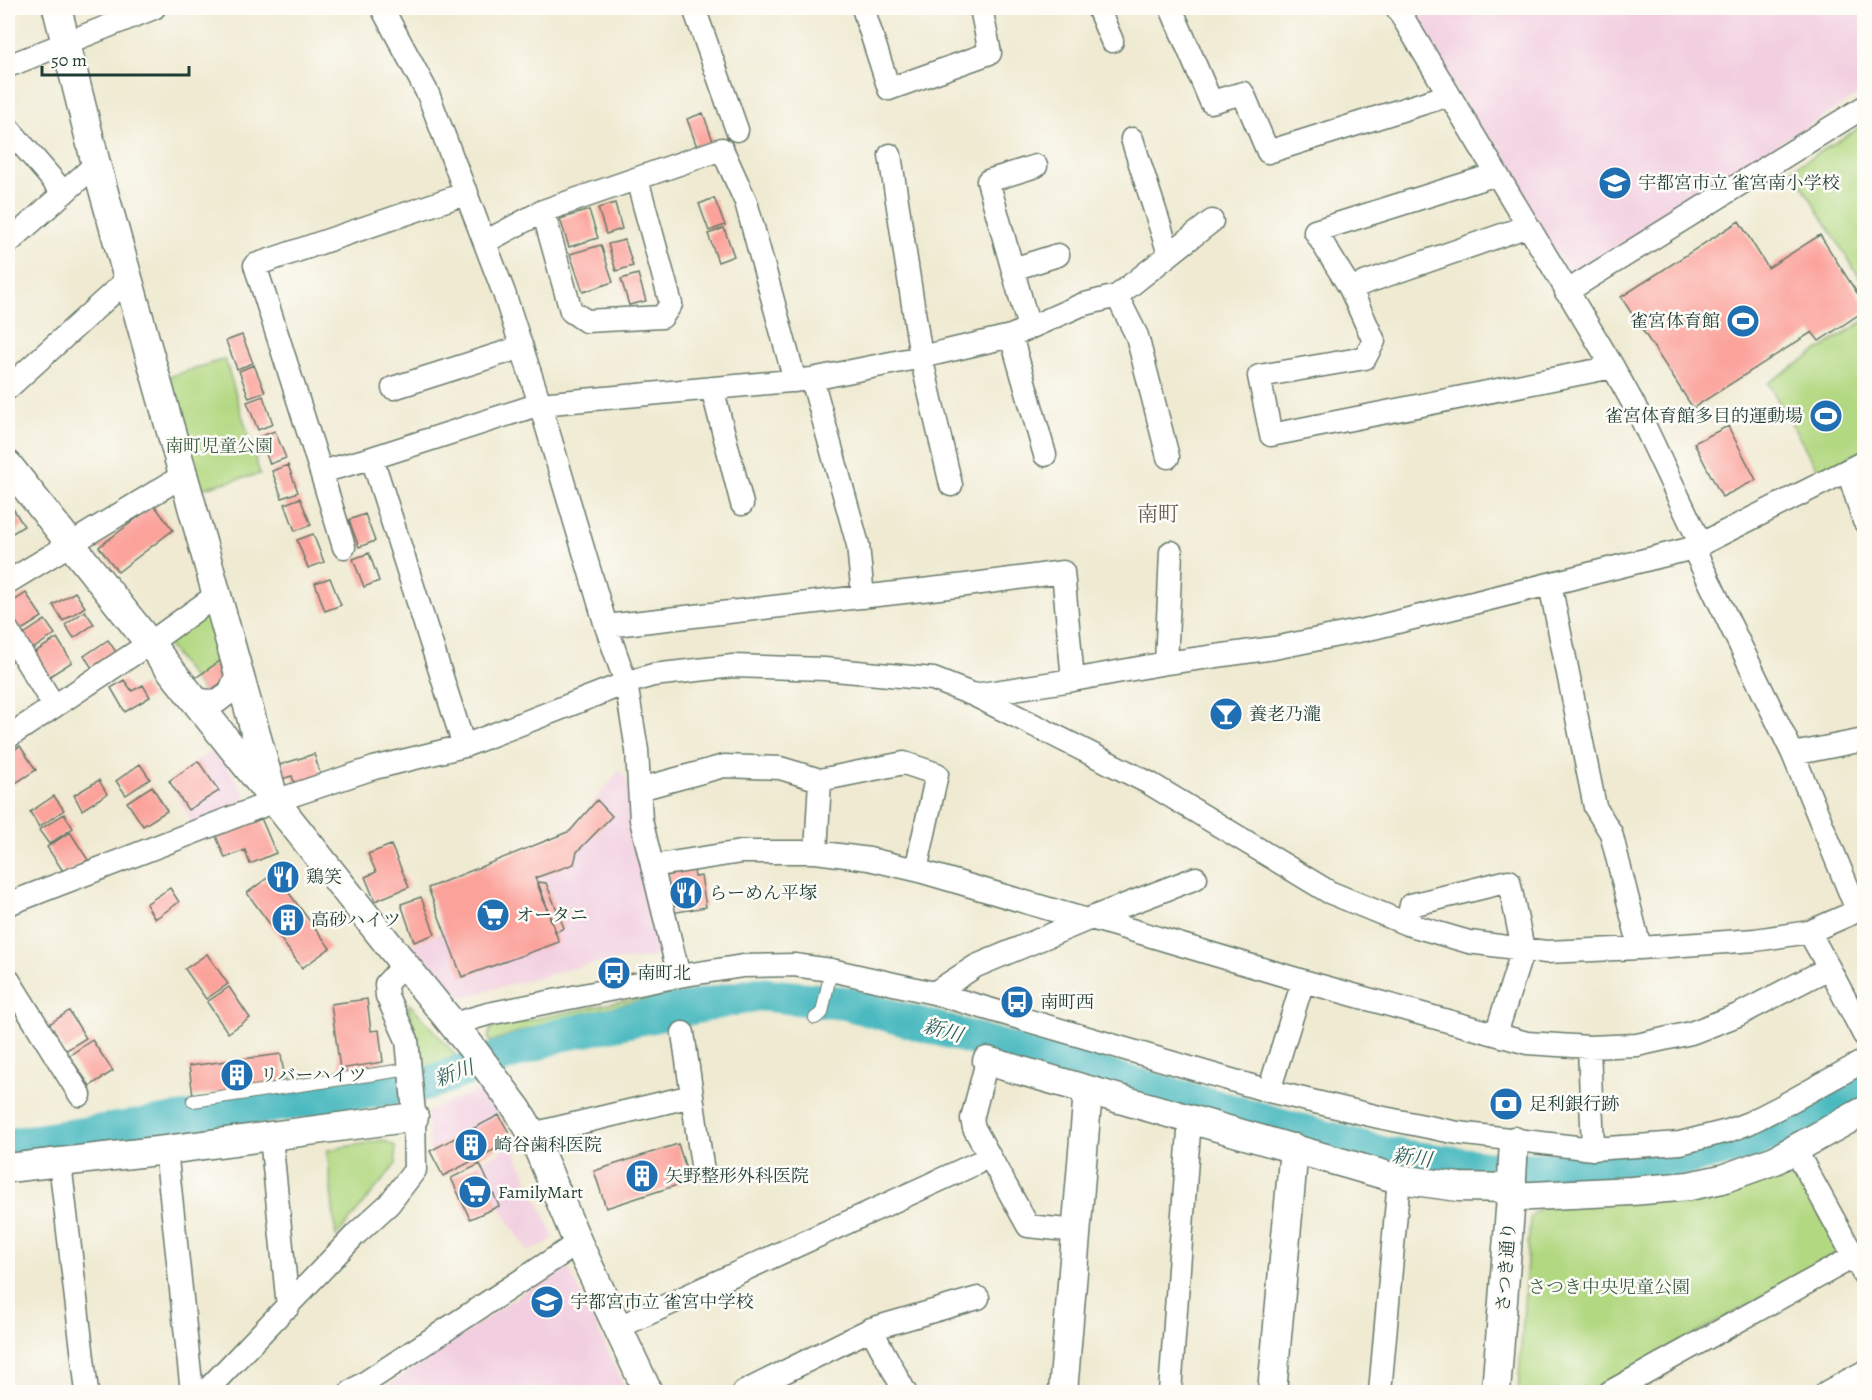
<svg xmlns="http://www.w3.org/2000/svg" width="1872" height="1400" font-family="Alegreya,'Noto Serif JP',serif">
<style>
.built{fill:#f2cfe0}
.green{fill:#b2d881;stroke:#688a5a;stroke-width:1.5}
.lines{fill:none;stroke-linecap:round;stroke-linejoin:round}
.river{stroke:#4bbac0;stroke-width:34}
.building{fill:#fba39b}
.service-casing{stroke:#687a6b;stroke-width:14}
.minor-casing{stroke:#687a6b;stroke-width:25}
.tertiary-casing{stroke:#687a6b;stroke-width:31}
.service{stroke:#fff;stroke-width:12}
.minor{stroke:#fff;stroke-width:22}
.tertiary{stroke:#fff;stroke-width:28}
.labels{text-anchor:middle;stroke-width:5;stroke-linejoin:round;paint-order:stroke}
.poi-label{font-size:18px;fill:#1f3d34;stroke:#fdfcf7;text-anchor:start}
.park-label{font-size:18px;fill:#3c5c43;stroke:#fdfcf7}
.street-label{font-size:18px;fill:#1f3d34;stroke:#fdfcf7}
.water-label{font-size:20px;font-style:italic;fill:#2c625e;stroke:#fdfcf7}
.quarter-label{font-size:21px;fill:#6c6158;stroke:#fdfcf7}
</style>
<rect width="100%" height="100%" fill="#fdfcf7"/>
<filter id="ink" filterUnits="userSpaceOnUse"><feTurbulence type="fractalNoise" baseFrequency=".0167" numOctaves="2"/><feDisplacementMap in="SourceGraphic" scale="12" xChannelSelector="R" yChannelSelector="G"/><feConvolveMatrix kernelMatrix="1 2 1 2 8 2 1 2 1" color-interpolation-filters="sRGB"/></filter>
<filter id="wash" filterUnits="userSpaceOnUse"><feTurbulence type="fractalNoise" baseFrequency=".008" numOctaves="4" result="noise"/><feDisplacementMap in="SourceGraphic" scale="24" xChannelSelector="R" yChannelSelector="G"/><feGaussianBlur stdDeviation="1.35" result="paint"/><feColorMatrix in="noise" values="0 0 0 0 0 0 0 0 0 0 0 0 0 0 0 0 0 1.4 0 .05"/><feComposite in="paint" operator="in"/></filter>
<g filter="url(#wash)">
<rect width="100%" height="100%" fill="#efead1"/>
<path class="built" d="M 1406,8 L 1864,8 L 1864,91 L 1570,275 Z
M 214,749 L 244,792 L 243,801 L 236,807 L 192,823 L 169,781 Z
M 619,771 L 626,778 L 662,937 L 661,953 L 652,958 L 621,960 L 585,965 L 463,997 L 436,979 L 409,945 L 443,932 L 428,888 L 570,831 Z
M 482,1088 L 513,1140 L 443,1176 L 430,1151 L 427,1112 Z
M 512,1145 L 554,1236 L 551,1240 L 528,1252 L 499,1206 L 470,1219 L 451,1178 Z
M 560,1267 L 570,1270 L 627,1392 L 379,1392 Z"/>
<path class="green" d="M 1864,125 L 1864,285 L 1792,169 Z
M 1864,321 L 1864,449 L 1820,474 L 1768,383 Z
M 225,359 L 260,474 L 199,489 L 168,377 Z
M 206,607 L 225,680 L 205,694 L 163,639 Z
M 676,993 C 613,1007 550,1019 490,1042 L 488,1037 L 491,1028 L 622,1001 Z
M 409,1004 L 413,1007 L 457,1057 L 426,1068 L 409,1012 Z
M 383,1140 L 395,1146 L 396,1164 L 336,1237 L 327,1150 Z
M 1784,1171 L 1799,1175 L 1837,1246 L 1833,1259 L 1588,1392 L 1518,1392 L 1530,1218 L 1540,1208 Z"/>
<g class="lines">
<path class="river" d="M 8,1145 L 429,1083 L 560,1035 L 758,994 L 845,1003 L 1386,1154 L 1493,1168 L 1534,1169 L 1650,1166 L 1721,1151 L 1749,1144 L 1781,1130 L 1864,1082"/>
</g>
<g id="blocks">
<path class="building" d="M 703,113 L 713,141 L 697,147 L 687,119 Z
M 714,198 L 725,225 L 709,231 L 699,204 Z
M 615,203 L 622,229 L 606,234 L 598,208 Z
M 589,210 L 598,238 L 569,247 L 560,219 Z
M 1739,221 L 1768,268 L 1820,235 L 1864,304 L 1864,311 L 1819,341 L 1812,332 L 1693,408 L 1621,297 Z
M 724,228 L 734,256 L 718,262 L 708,234 Z
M 625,240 L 633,266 L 616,271 L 608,244 Z
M 601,245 L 613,282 L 583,292 L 570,254 Z
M 638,274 L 646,301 L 629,305 L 621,279 Z
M 242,335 L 253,363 L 237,369 L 226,341 Z
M 254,365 L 265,392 L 249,398 L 239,371 Z
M 263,396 L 273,424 L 258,430 L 247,402 Z
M 1728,426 L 1756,480 L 1722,497 L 1694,443 Z
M 275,431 L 286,458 L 270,464 L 259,437 Z
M 288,465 L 298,492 L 282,498 L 272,471 Z
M 300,498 L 311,525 L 295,531 L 285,504 Z
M 154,505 L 173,530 L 118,572 L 99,547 Z
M 12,507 L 24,526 L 8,536 L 8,510 Z
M 365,514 L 375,541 L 359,547 L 349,520 Z
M 313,534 L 324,562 L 308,568 L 297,540 Z
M 369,553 L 379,581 L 364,587 L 353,559 Z
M 330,578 L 341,605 L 325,611 L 315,583 Z
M 75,592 L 85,607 L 63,621 L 53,605 Z
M 26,593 L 42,617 L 17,633 L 8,618 L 8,605 Z
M 85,611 L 94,624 L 74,638 L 65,625 Z
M 45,620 L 55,634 L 31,650 L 21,636 Z
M 57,638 L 72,662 L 47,678 L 32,654 Z
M 108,640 L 120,658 L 96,674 L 84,656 Z
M 220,661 L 225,680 L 205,694 L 194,679 Z
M 124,680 L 132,691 L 143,685 L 150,697 L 125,712 L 111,688 Z
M 20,746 L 36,770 L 11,786 L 8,780 L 8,754 Z
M 314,754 L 322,779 L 296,788 L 292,776 L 278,780 L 273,767 Z
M 198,761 L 219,791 L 188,810 L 169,781 Z
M 140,764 L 150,779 L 126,795 L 116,781 Z
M 99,780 L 107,794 L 82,810 L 74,795 Z
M 152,786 L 167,811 L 143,826 L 127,802 Z
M 54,796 L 64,810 L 39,827 L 30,812 Z
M 597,800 L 612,816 L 577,852 L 574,864 L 535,878 L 559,942 L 462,977 L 428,888 L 570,831 Z
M 64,814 L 73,828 L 49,844 L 39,830 Z
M 261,818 L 276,853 L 250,864 L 245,850 L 225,858 L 216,836 Z
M 70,832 L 88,860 L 65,874 L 47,847 Z
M 391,845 L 409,887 L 375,901 L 365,877 L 376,872 L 368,854 Z
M 693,863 L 695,877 L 701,876 L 706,907 L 672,913 L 666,879 L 673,866 Z
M 274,873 L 330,948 L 302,968 L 247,893 Z
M 538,882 L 546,883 L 564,928 L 556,932 Z
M 170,888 L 179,902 L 155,919 L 146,904 Z
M 421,897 L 435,934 L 414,942 L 401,904 Z
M 207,954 L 228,984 L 206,999 L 185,969 Z
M 229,987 L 250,1018 L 228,1033 L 207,1002 Z
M 367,999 L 371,1031 L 379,1030 L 383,1062 L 340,1069 L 331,1004 Z
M 69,1011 L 86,1038 L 65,1051 L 48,1025 Z
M 92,1040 L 113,1071 L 90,1086 L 69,1056 Z
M 281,1054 L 285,1083 L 193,1096 L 189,1066 Z
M 499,1115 L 513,1140 L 443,1176 L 430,1151 Z
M 678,1144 L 690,1181 L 606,1208 L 594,1171 Z
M 480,1164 L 499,1206 L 470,1219 L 451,1178 Z"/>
</g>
</g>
<g filter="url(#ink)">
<use href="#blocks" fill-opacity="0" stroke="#687a6b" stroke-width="1.5"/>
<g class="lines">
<g class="service-casing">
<path id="service" d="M 815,1018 L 822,1013 L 831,970
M 193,1101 L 410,1069"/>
</g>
<g class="minor-casing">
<path id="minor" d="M 382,8 L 428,94 L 504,293 L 540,404 L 606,626 L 626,683 L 637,750 L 641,820 L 679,976
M 694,8 L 737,130
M 863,8 L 889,89 L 990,53 L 981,8
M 1098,8 L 1112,41
M 1171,8 L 1211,102 L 1243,93 L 1268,152 L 1449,95
M 1397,8 L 1613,367 L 1640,416 L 1701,545
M 8,66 L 154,8
M 8,128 L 64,193
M 1132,139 L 1169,254
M 890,155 L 921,357 L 951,485
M 1497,174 L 1315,231 L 1350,288 L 1374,341 L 1365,358 L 1259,376 L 1271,435 L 1613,367
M 467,193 L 255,265 L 321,472 L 372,458 L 540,404 L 812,379 L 921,357 L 1011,336 L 1081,305 L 1117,296 L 1212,221
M 543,211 L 571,311 L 586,321 L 662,317 L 671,304 L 637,179
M 485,242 L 543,211 L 722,149 L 746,202 L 795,381
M 8,243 L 96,164
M 1013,269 L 1058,255
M 1350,288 L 1528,226
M 1566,292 L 1864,107
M 1117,296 L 1137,336 L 1168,457
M 1029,328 L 988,181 L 1036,166
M 1011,336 L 1045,455
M 812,379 L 858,545 L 863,597
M 8,388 L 129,278
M 393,388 L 522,347
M 712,388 L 742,504
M 372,458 L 464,746
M 1848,471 L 1864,521
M 321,472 L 344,547
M 1693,548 L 1793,754 L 1857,910
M 8,582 L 184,475
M 1550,584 L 1595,807 L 1611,833 L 1640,948
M 606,626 L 966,585 L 1063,572 L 1073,680
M 8,631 L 54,706
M 1166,663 L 1171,552
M 974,695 L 1149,783 L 1329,892 L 1407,924 L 1469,942 L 1546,952 L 1640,948 L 1755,940 L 1809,932 L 1864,908
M 194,699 L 217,702 L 229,693 L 239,669
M 8,737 L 150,643 L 218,594
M 1793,754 L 1864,740
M 640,789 L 724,766 L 780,768 L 820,780
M 816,852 L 820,780 L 904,763 L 937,774 L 916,870
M 652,866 L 741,852 L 816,852 L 869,859 L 916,870 L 1087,920
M 8,904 L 275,801 L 374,768 L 464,746 L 626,683 L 653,675 L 733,666 L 824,669 L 933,679 L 974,695 L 1073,680 L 1166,663 L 1274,648 L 1373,628 L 1693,548 L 1864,462
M 1091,918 L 1303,981 L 1527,1043 L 1589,1047 L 1637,1045 L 1691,1033 L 1738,1015 L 1829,968 L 1864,1035
M 1407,924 L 1411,905 L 1509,881 L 1523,949 L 1496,1034
M 1809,932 L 1829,968
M 8,979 L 80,1095
M 934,993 L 976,966 L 1091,918 L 1196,878
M 453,1024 L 488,1014 L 679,976 L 743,966 L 794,965 L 831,970 L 934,993 L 1269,1091 L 1379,1117 L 1458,1133 L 1593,1149 L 1680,1143 L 1728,1131 L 1749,1123 L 1784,1105 L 1864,1061
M 683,1033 L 703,1172
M 1589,1047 L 1593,1149
M 987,1061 L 972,1119 L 974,1128 L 1028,1226 L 1077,1231
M 1269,1091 L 1303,981
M 532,1134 L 692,1096
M 271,1137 L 288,1307
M 1795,1149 L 1864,1275
M 166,1150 L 192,1392
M 60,1163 L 87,1392
M 617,1328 L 977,1163
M 871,1329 L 905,1392
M 205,1392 L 356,1234 L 389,1204 L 415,1170 L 414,1113 L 407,1040 L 387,996 L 386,984 L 404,964
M 351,1392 L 578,1243
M 744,1392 L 871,1329 L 978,1298
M 1170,1392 L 1190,1118
M 1380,1392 L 1399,1179
M 1610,1392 L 1864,1251
M 1827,1392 L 1864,1372"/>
</g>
<g class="tertiary-casing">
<path id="tertiary" d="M 57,8 L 96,164 L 271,788
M 8,465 L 404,964 L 472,1048 L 518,1110 L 532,1134 L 578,1243 L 648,1392
M 987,1061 L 1399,1179 L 1459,1187 L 1512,1188
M 8,1168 L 166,1150 L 414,1117
M 1511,1197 L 1632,1191 L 1689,1186 L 1722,1179 L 1775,1160 L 1864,1111
M 1063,1392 L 1088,1091
M 1272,1392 L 1294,1148
M 1496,1392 L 1511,1197 L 1514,1141"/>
</g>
<use href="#service" class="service"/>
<use href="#minor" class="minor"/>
<use href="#tertiary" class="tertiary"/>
</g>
</g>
<defs>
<g id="school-disc" transform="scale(1.725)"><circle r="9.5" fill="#1f6fb2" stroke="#fdfcf7"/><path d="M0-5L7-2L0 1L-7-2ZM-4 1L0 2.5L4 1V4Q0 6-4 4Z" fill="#fff"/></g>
<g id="stadium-disc" transform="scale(1.725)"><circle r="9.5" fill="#1f6fb2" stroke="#fdfcf7"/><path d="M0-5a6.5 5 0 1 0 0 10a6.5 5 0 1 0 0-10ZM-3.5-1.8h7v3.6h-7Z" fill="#fff"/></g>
<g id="bar-disc" transform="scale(1.725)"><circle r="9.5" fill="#1f6fb2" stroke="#fdfcf7"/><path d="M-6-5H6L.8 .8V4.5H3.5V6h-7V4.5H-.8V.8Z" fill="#fff"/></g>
<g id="restaurant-disc" transform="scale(1.725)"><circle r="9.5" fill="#1f6fb2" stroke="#fdfcf7"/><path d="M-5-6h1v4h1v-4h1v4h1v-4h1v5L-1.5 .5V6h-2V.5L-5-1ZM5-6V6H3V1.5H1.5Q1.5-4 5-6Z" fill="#fff"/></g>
<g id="supermarket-disc" transform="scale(1.725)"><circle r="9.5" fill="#1f6fb2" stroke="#fdfcf7"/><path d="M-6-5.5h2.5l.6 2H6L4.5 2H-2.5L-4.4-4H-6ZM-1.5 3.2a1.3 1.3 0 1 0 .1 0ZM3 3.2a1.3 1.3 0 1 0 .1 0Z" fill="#fff"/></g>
<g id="building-disc" transform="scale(1.725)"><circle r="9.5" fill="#1f6fb2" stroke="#fdfcf7"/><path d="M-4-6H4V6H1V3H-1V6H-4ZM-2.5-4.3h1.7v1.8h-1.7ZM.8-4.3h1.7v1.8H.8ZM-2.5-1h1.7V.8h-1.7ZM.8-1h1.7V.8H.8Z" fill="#fff"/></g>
<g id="bus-disc" transform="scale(1.725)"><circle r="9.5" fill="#1f6fb2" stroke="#fdfcf7"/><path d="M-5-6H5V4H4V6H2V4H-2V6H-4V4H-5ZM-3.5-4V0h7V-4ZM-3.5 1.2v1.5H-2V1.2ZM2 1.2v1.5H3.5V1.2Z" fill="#fff"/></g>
<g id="bank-disc" transform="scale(1.725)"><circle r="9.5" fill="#1f6fb2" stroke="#fdfcf7"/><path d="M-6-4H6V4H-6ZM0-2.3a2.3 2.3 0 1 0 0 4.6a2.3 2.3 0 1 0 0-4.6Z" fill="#fff"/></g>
</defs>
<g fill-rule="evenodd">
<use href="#school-disc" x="1615" y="183"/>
<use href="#stadium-disc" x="1743" y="321"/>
<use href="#stadium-disc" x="1826" y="416"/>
<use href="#bar-disc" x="1226" y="714"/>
<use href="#restaurant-disc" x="283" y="877"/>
<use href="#restaurant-disc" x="686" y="893"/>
<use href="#supermarket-disc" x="493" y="915"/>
<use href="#building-disc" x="288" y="920"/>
<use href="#bus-disc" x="614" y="973"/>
<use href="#bus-disc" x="1017" y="1002"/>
<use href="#building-disc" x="237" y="1075"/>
<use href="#bank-disc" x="1506" y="1104"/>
<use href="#building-disc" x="471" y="1145"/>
<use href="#building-disc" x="642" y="1176"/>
<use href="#supermarket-disc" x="475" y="1192"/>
<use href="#school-disc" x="547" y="1302"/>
</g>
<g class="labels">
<g class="poi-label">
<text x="1638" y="189">宇都宮市立 雀宮南小学校</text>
<text x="1720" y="327" text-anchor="end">雀宮体育館</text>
<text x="1803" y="422" text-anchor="end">雀宮体育館多目的運動場</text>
<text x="1249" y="720">養老乃瀧</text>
<text x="306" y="883">鶏笑</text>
<text x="709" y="899">らーめん平塚</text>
<text x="516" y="921">オータニ</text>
<text x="311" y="926">高砂ハイツ</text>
<text x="637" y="979">南町北</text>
<text x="1040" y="1008">南町西</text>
<text x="260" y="1081">リバーハイツ</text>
<text x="1529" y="1110">足利銀行跡</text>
<text x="494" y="1151">崎谷歯科医院</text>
<text x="665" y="1182">矢野整形外科医院</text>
<text x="498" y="1198">FamilyMart</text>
<text x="570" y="1308">宇都宮市立 雀宮中学校</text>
</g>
<g class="park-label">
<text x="219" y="452">南町児童公園</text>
<text x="1609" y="1293">さつき中央児童公園</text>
</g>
<g class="street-label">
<text transform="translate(1506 1267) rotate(-86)" y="6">さつき通り</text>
</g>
<g class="water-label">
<text transform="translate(943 1030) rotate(16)" y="7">新川</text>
<text transform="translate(454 1073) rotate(-20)" y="7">新川</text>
<text transform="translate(1412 1157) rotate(8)" y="7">新川</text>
</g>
<g class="quarter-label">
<text x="1158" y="521">南町</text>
</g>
</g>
<rect width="1872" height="1400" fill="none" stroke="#fdfcf7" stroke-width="30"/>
<path d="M42 66v9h147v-9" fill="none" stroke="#1f3d34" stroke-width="3"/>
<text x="51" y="66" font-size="18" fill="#1f3d34" stroke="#fdfcf7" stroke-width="4.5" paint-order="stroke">50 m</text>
</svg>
